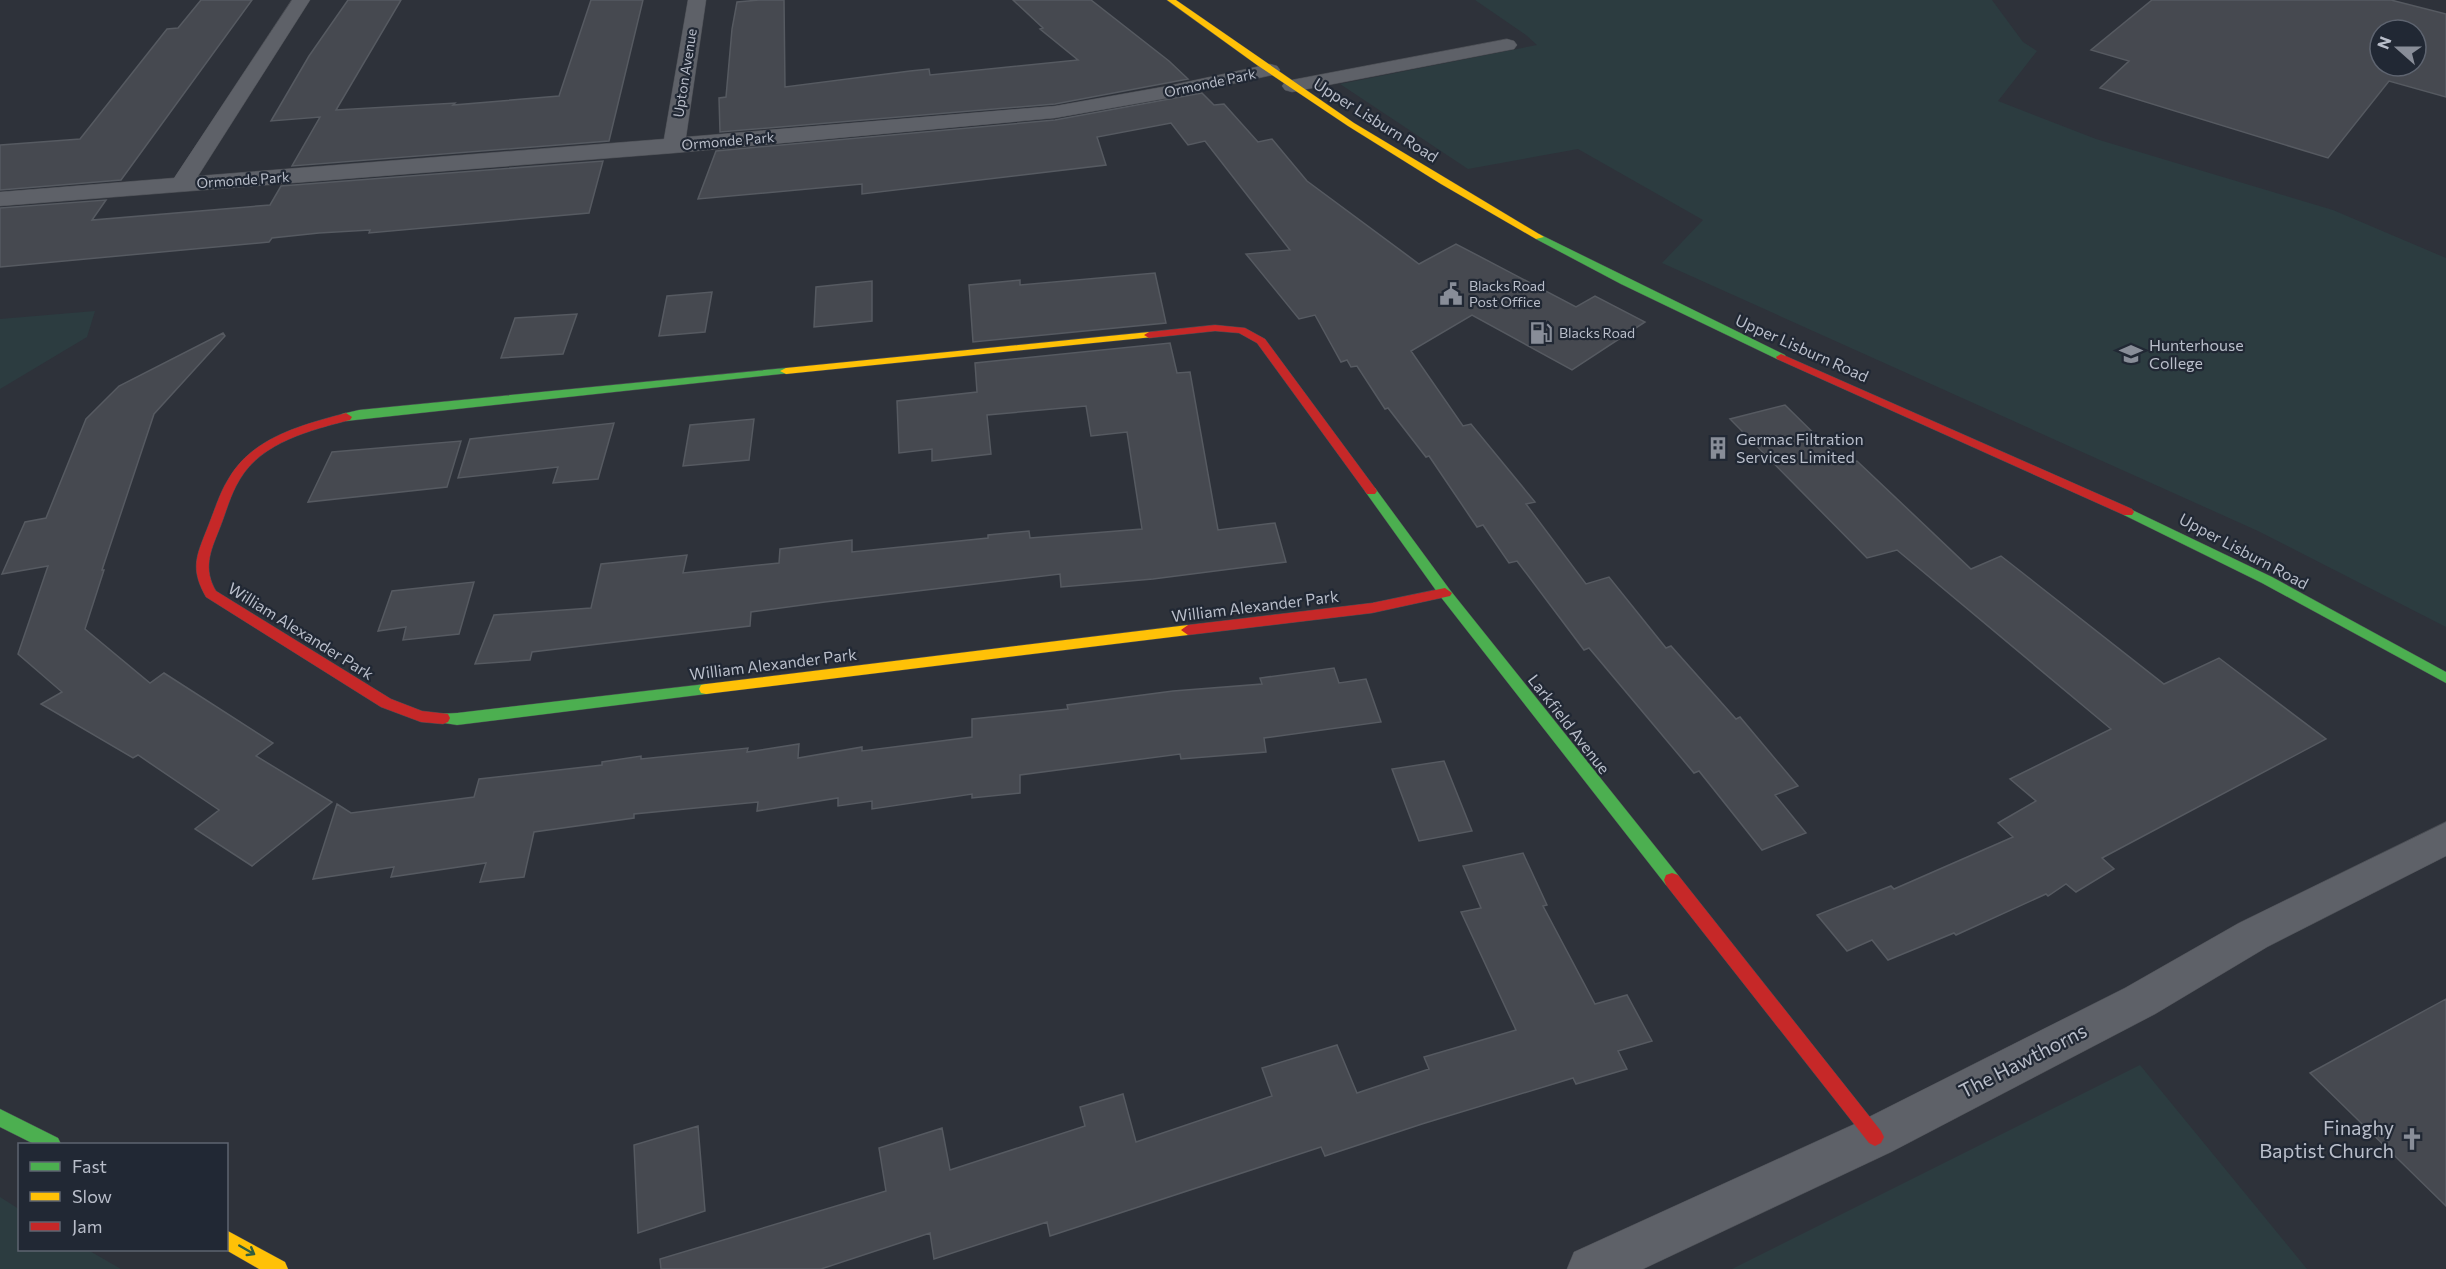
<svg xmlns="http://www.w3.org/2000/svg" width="2446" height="1269" font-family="Commissioner,sans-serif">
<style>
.green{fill:#2c3c40}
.building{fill:#464950;stroke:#565a61;stroke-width:1.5;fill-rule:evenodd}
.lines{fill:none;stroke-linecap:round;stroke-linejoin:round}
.street-casing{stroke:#4a4d53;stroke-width:1}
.fast-casing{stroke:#4a4d53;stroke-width:1}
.slow-casing{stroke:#4a4d53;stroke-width:1}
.jam-casing{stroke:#4a4d53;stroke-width:1}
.street{fill:#5e6168;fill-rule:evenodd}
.fast{fill:#4caf50;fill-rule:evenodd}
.slow{fill:#ffc107;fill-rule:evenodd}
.jam{fill:#c62828;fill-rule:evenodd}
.oneway{stroke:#325e3f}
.labels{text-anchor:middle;stroke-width:4.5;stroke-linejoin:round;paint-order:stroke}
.far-street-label{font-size:14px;fill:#b9beca;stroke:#212834}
.far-poi-label{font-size:14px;fill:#b9beca;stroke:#212834;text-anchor:start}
.street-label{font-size:16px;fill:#b9beca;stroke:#212834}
.poi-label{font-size:16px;fill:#b9beca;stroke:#212834;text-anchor:start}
.near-street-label{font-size:20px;fill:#b9beca;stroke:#212834}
.near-poi-label{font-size:20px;fill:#b9beca;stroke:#212834;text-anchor:end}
</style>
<rect width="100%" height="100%" fill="#2e323a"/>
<path class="green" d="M 1475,0 L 1992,0 L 2023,42 L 2037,51 L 1998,101 L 2096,139 L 2333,210 L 2446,258 L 2446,627 L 2258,531 L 1662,263 L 1703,220 L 1578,149 L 1468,169 L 1340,84 L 1537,45 L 1526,35 Z
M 95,311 L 87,337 L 0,389 L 0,319 Z
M 2140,1065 L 2307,1269 L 1732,1269 Z
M 0,1197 L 19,1209 L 20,1250 L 88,1250 L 121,1269 L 0,1269 Z"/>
<path class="building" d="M 201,0 L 252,0 L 121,180 L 0,190 L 0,145 L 80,139 L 167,29 L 178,28 Z
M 348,0 L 401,0 L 336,110 L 455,103 L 453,105 L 559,96 L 591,0 L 643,0 L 609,141 L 292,166 L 320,117 L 271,121 L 309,56 Z
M 759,0 L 784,0 L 785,87 L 910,71 L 929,69 L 930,75 L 1078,60 L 1040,29 L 1043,28 L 1013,0 L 1091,0 L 1169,61 L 1188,79 L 1055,104 L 720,132 L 719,98 L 726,97 L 732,29 L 737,2 Z
M 2152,0 L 2391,0 L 2446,14 L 2446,97 L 2389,81 L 2328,158 L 2100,88 L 2129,61 L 2091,50 ZM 2380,30 L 2416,30 L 2416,66 L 2380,66 Z
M 1202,93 L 1214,105 L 1224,104 L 1258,142 L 1272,139 L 1307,181 L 1419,264 L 1456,244 L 1576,307 L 1595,296 L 1645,322 L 1572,370 L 1472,315 L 1411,351 L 1463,426 L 1471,424 L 1535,502 L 1526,504 L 1586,584 L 1609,577 L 1666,648 L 1671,646 L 1736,719 L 1740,717 L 1798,786 L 1775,795 L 1806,833 L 1762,850 L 1699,771 L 1694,773 L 1589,648 L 1584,650 L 1517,561 L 1509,563 L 1483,525 L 1477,527 L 1429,456 L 1426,457 L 1388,408 L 1385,409 L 1357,366 L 1351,367 L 1347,360 L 1341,362 L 1315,315 L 1299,319 L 1246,254 L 1290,250 L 1205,141 L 1188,145 L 1171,123 L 1097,137 L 1106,165 L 862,194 L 862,184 L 698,199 L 716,151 L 1055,120 Z
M 603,161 L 589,213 L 369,233 L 370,230 L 319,233 L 272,238 L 269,242 L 0,267 L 0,208 L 106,200 L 92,220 L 270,205 L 281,186 Z
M 1155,273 L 1166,323 L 973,342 L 969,285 L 1020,280 L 1020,285 Z
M 872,281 L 872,321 L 814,327 L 816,287 Z
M 712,292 L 705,332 L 659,336 L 667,296 Z
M 577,314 L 563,354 L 501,358 L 515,318 Z
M 223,333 L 225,336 L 154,414 L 102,570 L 104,570 L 85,629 L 150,683 L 164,673 L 273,743 L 256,756 L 332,802 L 252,866 L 195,829 L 219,810 L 138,755 L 133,758 L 41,704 L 62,692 L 18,654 L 48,566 L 2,574 L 25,522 L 46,518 L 86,419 L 119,386 Z
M 1170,343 L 1177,373 L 1190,372 L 1218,530 L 1275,523 L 1286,562 L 1153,579 L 1061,587 L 1060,574 L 825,602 L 751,612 L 750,626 L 532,652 L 530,660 L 475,664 L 494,615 L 591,608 L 601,564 L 687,555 L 683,573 L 779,563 L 780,549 L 852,540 L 852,552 L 988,538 L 988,535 L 1029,531 L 1030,538 L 1142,529 L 1127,432 L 1091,436 L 1086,406 L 987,415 L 991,454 L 932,461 L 932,449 L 899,453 L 897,401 L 977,392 L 975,363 Z
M 1785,405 L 1845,464 L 1857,461 L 1971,569 L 2001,556 L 2164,684 L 2219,658 L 2326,739 L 2102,858 L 2114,869 L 2076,892 L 2066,884 L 2048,896 L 2046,894 L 1956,935 L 1954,933 L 1888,960 L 1872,940 L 1847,951 L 1817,915 L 1891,886 L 1894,889 L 2013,837 L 1998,823 L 2036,801 L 2010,779 L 2111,729 L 1897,550 L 1867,558 L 1730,419 Z
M 754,419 L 749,460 L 683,466 L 690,425 Z
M 614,423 L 598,479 L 553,483 L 558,467 L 458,478 L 470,439 Z
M 461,441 L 447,487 L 308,502 L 332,452 Z
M 474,582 L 459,634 L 403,640 L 406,627 L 378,631 L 392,591 Z
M 1334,668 L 1339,683 L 1366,679 L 1381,722 L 1264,738 L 1266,752 L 1181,759 L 1180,754 L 1020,775 L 1020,793 L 972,798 L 972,794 L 872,809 L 872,801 L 838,806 L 838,798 L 757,811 L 758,802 L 634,814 L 634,818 L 534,832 L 524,877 L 480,882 L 486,863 L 391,877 L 394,867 L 313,879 L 337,804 L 351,813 L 474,797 L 479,779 L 602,765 L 602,762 L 641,756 L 641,759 L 748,748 L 747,752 L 799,744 L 798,758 L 862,747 L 862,751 L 972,737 L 972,719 L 1068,709 L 1067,705 L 1173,691 L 1262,684 L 1260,678 Z
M 1444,761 L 1472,831 L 1419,841 L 1392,769 Z
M 1523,853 L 1547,905 L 1543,906 L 1595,1004 L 1627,995 L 1652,1041 L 1618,1051 L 1627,1069 L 1576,1084 L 1573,1078 L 1422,1124 L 1325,1156 L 1321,1147 L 1050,1236 L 1047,1222 L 934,1259 L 930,1233 L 821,1269 L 661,1269 L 660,1259 L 886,1191 L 879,1148 L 942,1128 L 950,1170 L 1085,1126 L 1080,1107 L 1123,1094 L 1136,1142 L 1272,1096 L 1262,1068 L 1337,1045 L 1357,1093 L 1429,1069 L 1424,1057 L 1516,1030 L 1461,912 L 1481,908 L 1463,866 Z
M 2446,999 L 2446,1206 L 2310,1073 Z
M 698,1126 L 705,1211 L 638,1233 L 634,1145 Z"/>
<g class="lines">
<g class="street-casing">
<path id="street" d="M 292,0 L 310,0 L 198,176 L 664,139 L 688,0 L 706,0 L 686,137 L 1055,106 L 1168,86 L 1270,64 L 1277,66 L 1280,70 L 1277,74 L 1168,98 L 1055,118 L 674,153 L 0,206 L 0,192 L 174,178 Z
M 1507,39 L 1514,41 L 1517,45 L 1514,49 L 1292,92 L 1285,90 L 1282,86 L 1285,82 L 1292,80 Z
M 2446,822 L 2446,856 L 2267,947 L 2155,1014 L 1891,1152 L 1643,1269 L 1567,1269 L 1574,1252 L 1859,1122 L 2125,988 L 2239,923 Z"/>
</g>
<g class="fast-casing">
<path id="fast" d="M 1539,234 L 1785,355 L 1786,357 L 1781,360 L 1777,359 L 1621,284 L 1536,239 L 1536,235 Z
M 786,368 L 792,371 L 790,373 L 346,421 L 340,417 L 342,414 L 359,410 Z
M 1371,487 L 1375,488 L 1450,590 L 1678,875 L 1680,880 L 1678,885 L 1672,887 L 1666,885 L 1440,596 L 1367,494 L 1365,491 Z
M 2128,508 L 2272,577 L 2446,672 L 2446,683 L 2262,583 L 2124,515 L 2122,512 Z
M 706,684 L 711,685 L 713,689 L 711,693 L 706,694 L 457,725 L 438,722 L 436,718 L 438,714 L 457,713 Z
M 0,1109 L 58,1138 L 61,1144 L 34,1144 L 0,1127 Z"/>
</g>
<g class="slow-casing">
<path id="slow" d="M 1167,0 L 1176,0 L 1354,123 L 1544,237 L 1536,239 L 1441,184 L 1348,126 L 1257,65 Z
M 1149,332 L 1154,335 L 1153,337 L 786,374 L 780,371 L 786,368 Z
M 1188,625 L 1195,630 L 1188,635 L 706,694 L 701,693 L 699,689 L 701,685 L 706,684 Z
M 226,1230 L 285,1262 L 288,1269 L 259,1269 L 226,1250 Z"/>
</g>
<g class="jam-casing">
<path id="jam" d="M 1215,325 L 1245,328 L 1265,339 L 1375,488 L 1377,491 L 1375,494 L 1367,494 L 1257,343 L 1239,333 L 1215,331 L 1149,338 L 1144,335 L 1149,332 Z
M 1781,354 L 2132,509 L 2134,512 L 2132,515 L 2124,515 L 1777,359 L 1776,357 Z
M 346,413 L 352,417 L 350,420 C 311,430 262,442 240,479 C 230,495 226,513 219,530 C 210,552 203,569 216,591 L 391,699 L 422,711 L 448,714 L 450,718 L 448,722 L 443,724 L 421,722 L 381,707 L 206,597 C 189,567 197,555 209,524 C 215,509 220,492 229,478 C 253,437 302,425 346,413 Z
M 1445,588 L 1452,593 L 1450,596 L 1372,613 L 1188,635 L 1181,630 L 1188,625 L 1372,603 Z
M 1672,873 L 1678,875 L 1881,1131 L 1884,1137 L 1881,1143 L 1875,1146 L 1869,1143 L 1666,885 L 1664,880 L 1666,875 Z"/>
</g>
<use href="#street" class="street"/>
<use href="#fast" class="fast"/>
<use href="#slow" class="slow"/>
<use href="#jam" class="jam"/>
</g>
<defs><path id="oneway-shaft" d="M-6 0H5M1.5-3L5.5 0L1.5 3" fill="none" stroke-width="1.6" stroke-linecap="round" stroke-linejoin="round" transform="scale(1.5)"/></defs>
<use class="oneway" href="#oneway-shaft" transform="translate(247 1250) rotate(30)"/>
<defs>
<g id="civic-bare" transform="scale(1.8)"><path d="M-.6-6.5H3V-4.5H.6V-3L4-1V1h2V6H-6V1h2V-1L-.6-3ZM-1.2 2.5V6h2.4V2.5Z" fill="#888d98" stroke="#212834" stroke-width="2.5" paint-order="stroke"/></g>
<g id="fuel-bare" transform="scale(1.8)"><path d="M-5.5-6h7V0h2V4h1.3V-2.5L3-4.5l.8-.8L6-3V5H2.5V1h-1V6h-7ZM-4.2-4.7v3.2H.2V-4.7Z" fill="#888d98" stroke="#212834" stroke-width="2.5" paint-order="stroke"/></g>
<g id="school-bare" transform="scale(1.8)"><path d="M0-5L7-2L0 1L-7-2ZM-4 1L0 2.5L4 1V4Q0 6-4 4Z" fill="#888d98" stroke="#212834" stroke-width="2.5" paint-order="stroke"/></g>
<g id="building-bare" transform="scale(1.8)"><path d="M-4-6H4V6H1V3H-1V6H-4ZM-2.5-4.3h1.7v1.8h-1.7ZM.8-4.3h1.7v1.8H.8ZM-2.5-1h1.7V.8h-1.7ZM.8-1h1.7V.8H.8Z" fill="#888d98" stroke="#212834" stroke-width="2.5" paint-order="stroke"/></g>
<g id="church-bare" transform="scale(1.8)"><path d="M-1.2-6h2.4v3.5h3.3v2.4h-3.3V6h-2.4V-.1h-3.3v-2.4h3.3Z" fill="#888d98" stroke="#212834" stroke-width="2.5" paint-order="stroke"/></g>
</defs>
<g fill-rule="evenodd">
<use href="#civic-bare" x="1451" y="294"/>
<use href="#fuel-bare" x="1541" y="333"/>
<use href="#school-bare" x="2131" y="354"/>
<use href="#building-bare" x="1718" y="448"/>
<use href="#church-bare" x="2412" y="1139"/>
</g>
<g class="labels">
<g class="far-street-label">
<text transform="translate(685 73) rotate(-81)" y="5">Upton Avenue</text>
<text transform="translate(1210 83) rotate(-12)" y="5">Ormonde Park</text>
<text transform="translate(728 141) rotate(-5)" y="5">Ormonde Park</text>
<text transform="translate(243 180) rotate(-4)" y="5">Ormonde Park</text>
</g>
<g class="far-poi-label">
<text x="1469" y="291">Blacks Road<tspan x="1469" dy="16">Post Office</tspan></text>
<text x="1559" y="338">Blacks Road</text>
</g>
<g class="street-label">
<text transform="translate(1376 120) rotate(32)" y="6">Upper Lisburn Road</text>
<text transform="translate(1802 348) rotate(24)" y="6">Upper Lisburn Road</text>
<text transform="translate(2244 551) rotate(28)" y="6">Upper Lisburn Road</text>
<text transform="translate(1255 606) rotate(-7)" y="6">William Alexander Park</text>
<text transform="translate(301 631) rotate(32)" y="6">William Alexander Park</text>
<text transform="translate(773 664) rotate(-7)" y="6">William Alexander Park</text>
<text transform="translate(1569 724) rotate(52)" y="6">Larkfield Avenue</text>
</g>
<g class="poi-label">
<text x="2149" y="351">Hunterhouse<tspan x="2149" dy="18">College</tspan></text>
<text x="1736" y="445">Germac Filtration<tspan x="1736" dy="18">Services Limited</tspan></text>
</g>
<g class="near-street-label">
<text transform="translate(2023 1061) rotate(-27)" y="7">The Hawthorns</text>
</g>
<g class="near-poi-label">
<text x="2394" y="1135">Finaghy<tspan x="2394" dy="23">Baptist Church</tspan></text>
</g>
</g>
<rect x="18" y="1143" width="210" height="108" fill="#212834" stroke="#5e6470" stroke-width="1.5"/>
<rect x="30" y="1162" width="30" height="9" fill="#4caf50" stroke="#5e6470" stroke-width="1.5"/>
<text x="72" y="1173" font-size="18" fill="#b9beca">Fast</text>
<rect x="30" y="1192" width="30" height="9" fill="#ffc107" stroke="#5e6470" stroke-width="1.5"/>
<text x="72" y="1203" font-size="18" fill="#b9beca">Slow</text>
<rect x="30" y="1222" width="30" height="9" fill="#c62828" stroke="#5e6470" stroke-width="1.5"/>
<text x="72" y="1233" font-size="18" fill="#b9beca">Jam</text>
<g transform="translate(2398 48) rotate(291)"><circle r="28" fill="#212834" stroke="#5e6470" stroke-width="1.5"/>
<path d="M0-4.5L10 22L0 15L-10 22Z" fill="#888d98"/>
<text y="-9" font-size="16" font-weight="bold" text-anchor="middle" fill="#b9beca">N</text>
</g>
</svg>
